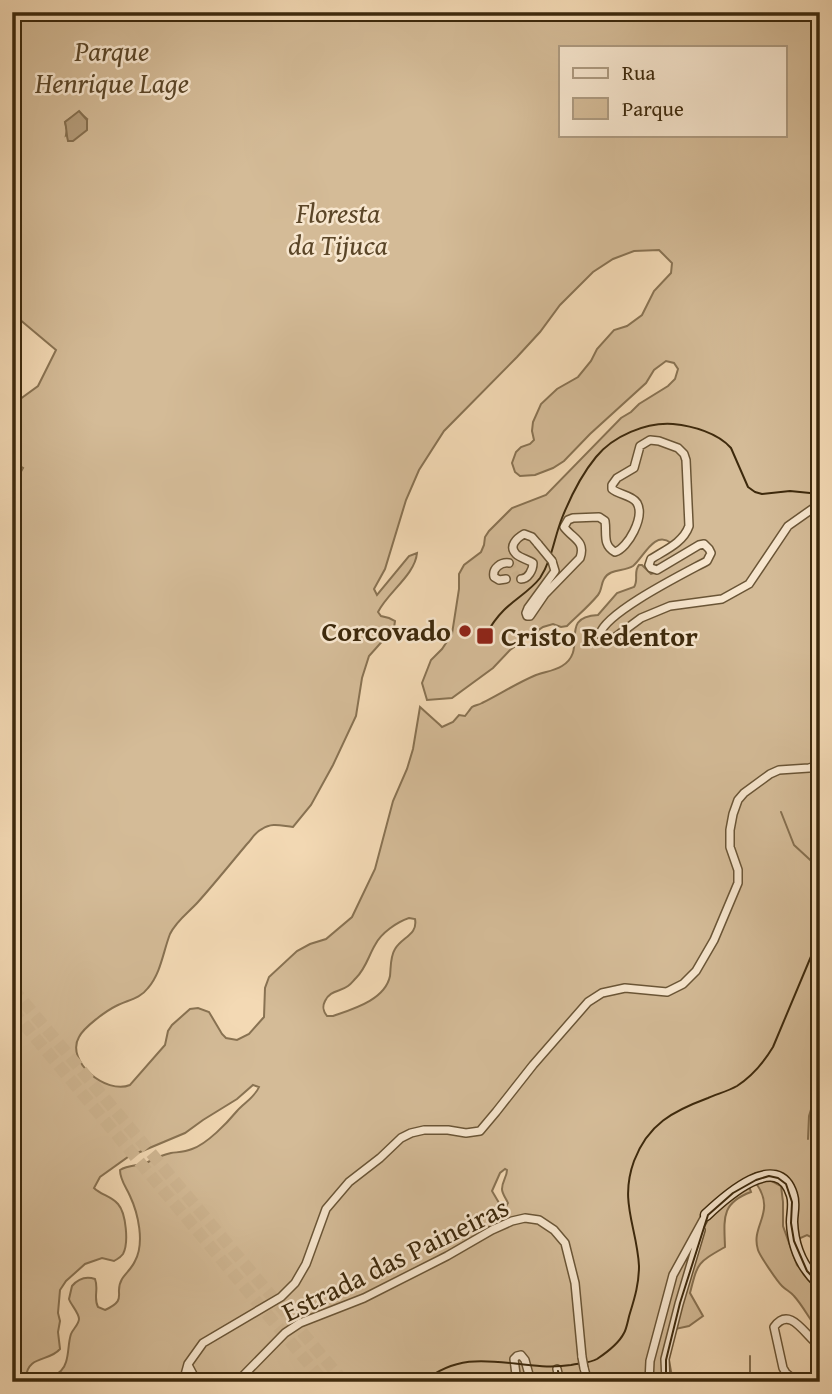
<svg xmlns="http://www.w3.org/2000/svg" width="832" height="1394" font-family="'Gentium Book Plus',serif">
<style>
.green{fill:#d4bb97;stroke:#887252;stroke-width:2;fill-rule:evenodd}
.water{fill:#b59d7b;stroke:#856f4f;stroke-width:2}
.lines{fill:none;stroke-linecap:round;stroke-linejoin:round}
.stream{stroke:#856f4f;stroke-width:2}
.street-tunnel{stroke:#cfb692;stroke-width:7;stroke-dasharray:7 3.5;stroke-linecap:butt}
.highway-tunnel{stroke:#cfb692;stroke-width:12;stroke-dasharray:12 6;stroke-linecap:butt}
.street-casing{stroke:#6a5536;stroke-width:10}
.secondary-casing{stroke:#3d290c;stroke-width:13}
.street{stroke:#f7e6ce;stroke-width:7}
.secondary{stroke:#f7e6ce;stroke-width:10}
.tram{stroke:#3d290c;stroke-width:2}
.street-bridge-casing{stroke:#6a5536;stroke-width:10;stroke-linecap:butt}
.street-bridge{stroke:#f7e6ce;stroke-width:7}
.poi-dot{fill:#8f2418;stroke:#f7e6ce;stroke-width:2.5}
.labels{text-anchor:middle;stroke-width:5;stroke-linejoin:round;paint-order:stroke}
.park-label{font-size:28px;font-style:italic;fill:#5b4628;stroke:#f7e6ce}
.poi-label{font-size:28px;font-weight:bold;fill:#3d290c;stroke:#f7e6ce;text-anchor:end}
.street-label{font-size:28px;fill:#3d290c;stroke:#f7e6ce}
</style>
<rect width="100%" height="100%" fill="#f3d9b4"/>
<filter id="stains"><feTurbulence type="fractalNoise" baseFrequency=".00286" numOctaves="4"/><feColorMatrix values="0 0 0 0 .2 0 0 0 0 .09 0 0 0 0 .02 0 0 0 .5 -.17"/></filter>
<radialGradient id="worn" r=".72"><stop offset=".6" stop-color="#630" stop-opacity="0"/><stop offset="1" stop-color="#630" stop-opacity=".3"/></radialGradient>
<path class="green" d="M 12,12 L 820,12 L 820,1258 L 813,1238 L 807,1235 L 796,1240 L 784,1179 C 771,1170 760,1169 746,1178 L 751,1192 C 721,1203 724,1218 725,1247 C 697,1263 698,1262 690,1293 L 703,1316 L 689,1326 L 675,1329 L 668,1355 L 673,1382 L 12,1382 L 12,488 L 23,468 L 12,462 L 12,405 L 38,386 L 56,350 L 12,313 ZM 561,47 L 785,47 L 785,135 L 561,135 ZM 79,112 L 87,119 L 66,135 L 67,130 L 65,122 ZM 659,250 L 672,263 L 671,273 L 654,291 L 642,315 L 627,326 L 614,330 L 597,349 L 591,361 L 578,377 L 557,389 L 541,404 L 533,422 L 532,431 L 534,440 L 530,444 L 521,447 L 516,452 L 512,463 L 515,472 L 520,476 L 535,475 L 553,468 L 564,461 L 590,434 L 646,383 L 654,370 L 666,361 L 674,363 L 678,369 L 675,379 L 668,386 L 639,404 L 631,412 L 621,418 L 546,495 L 512,508 L 489,531 L 485,537 L 484,545 L 481,552 L 464,565 L 459,574 L 459,589 L 452,634 L 442,649 L 431,660 L 422,683 L 427,700 L 452,698 L 493,668 L 510,650 L 543,627 L 553,624 L 561,627 L 567,626 C 577,616 589,606 598,595 C 602,590 601,584 604,579 C 610,568 624,572 633,566 C 644,557 654,530 671,543 L 652,562 L 653,567 L 658,572 L 651,574 L 642,565 L 639,565 C 633,572 639,580 634,587 L 617,593 L 598,615 C 557,617 589,650 562,666 C 554,671 544,672 536,675 C 517,683 500,694 482,703 C 479,705 475,705 472,707 C 471,708 466,715 465,716 L 459,715 L 453,722 L 442,727 L 440,725 L 420,707 L 413,749 L 407,769 L 393,801 L 375,869 L 352,917 L 326,939 L 310,944 L 297,951 L 269,977 L 265,988 L 264,1017 L 249,1034 L 237,1040 L 226,1038 L 222,1034 L 209,1012 L 198,1008 L 190,1009 L 172,1025 L 168,1031 L 165,1045 L 130,1085 C 106,1095 65,1061 79,1037 C 84,1027 106,1011 116,1006 C 127,1000 140,999 148,988 C 161,973 163,952 170,934 C 176,921 189,912 198,902 C 215,883 231,863 247,844 C 252,839 255,832 262,829 C 272,822 282,826 293,827 L 311,805 L 333,765 L 356,716 L 362,678 L 369,656 L 394,628 L 395,621 L 389,618 L 381,616 L 378,612 C 388,592 415,575 417,553 L 409,556 L 377,595 L 374,589 L 385,569 L 406,500 L 419,470 L 444,431 L 517,357 L 540,332 L 560,305 L 593,272 L 613,259 L 634,251 ZM 409,918 L 415,919 C 418,935 402,937 395,949 C 390,957 391,967 390,976 C 385,1000 353,1009 333,1016 L 327,1016 C 323,1011 322,1007 325,1001 C 330,990 340,992 348,986 C 351,984 353,981 356,978 C 366,968 368,957 375,945 C 381,933 397,922 409,918 ZM 253,1085 L 259,1087 C 255,1097 244,1103 237,1111 C 227,1123 207,1144 192,1149 C 185,1152 178,1152 171,1153 C 161,1155 154,1159 146,1163 C 137,1166 128,1165 120,1170 C 120,1180 126,1187 130,1196 C 138,1213 145,1243 135,1261 C 132,1268 126,1273 122,1279 C 113,1294 129,1299 105,1310 L 98,1307 C 93,1298 99,1289 95,1279 C 86,1276 78,1279 72,1286 L 69,1299 C 71,1305 79,1313 79,1319 C 79,1324 73,1329 71,1334 C 68,1343 69,1353 66,1362 C 62,1377 42,1382 29,1381 L 26,1377 C 28,1355 49,1362 60,1349 L 58,1332 L 60,1321 L 58,1313 L 60,1290 L 66,1281 L 85,1264 L 102,1258 L 114,1261 C 119,1258 120,1258 123,1254 C 129,1243 126,1213 118,1204 C 111,1196 101,1195 94,1188 L 100,1177 L 128,1157 L 185,1133 L 203,1120 L 237,1099 ZM 505,1169 L 507,1170 C 507,1177 502,1181 502,1189 C 502,1194 506,1198 508,1203 L 505,1208 L 502,1208 L 492,1191 L 500,1173 Z
M 764,1179 L 770,1180 L 781,1186 L 783,1202 L 783,1226 L 797,1265 L 820,1287 L 820,1332 C 810,1321 804,1307 794,1296 C 791,1292 786,1290 782,1286 C 777,1281 760,1256 758,1250 C 750,1225 777,1213 756,1183 Z"/>
<path class="water" d="M 79,111 L 87,120 L 87,130 L 73,141 L 68,141 C 66,134 67,129 65,122 Z"/>
<g class="lines">
<path class="stream" d="M 781,812 L 794,845 L 820,869
M 808,1139 L 809,1116 L 813,1103 L 814,1070 L 820,1050
M 750,1356 L 750,1382"/>
<path class="street-tunnel" d="M 509,563 L 512,566 L 518,579 L 521,579"/>
<path class="highway-tunnel" d="M 12,988 L 344,1382
M 12,1010 L 324,1382"/>
<g class="street-casing">
<path id="street" d="M 552,561 L 555,571 L 528,608 L 526,613 L 527,616 L 530,616 L 545,594 L 580,558 C 586,541 573,539 564,527 L 568,520 L 573,518 L 599,517 L 605,521 C 607,533 602,545 615,552 C 628,548 645,517 637,503 C 632,495 619,495 612,489 L 612,485 L 617,478 L 634,468 L 640,446 L 650,440 L 659,441 L 678,448 L 684,454 L 686,460 L 689,526 C 683,543 665,550 651,559 L 649,565 L 651,568 L 657,570 L 699,545 L 704,544 L 709,549 L 711,553 L 707,561 C 685,573 606,612 600,634 L 604,639 L 610,641 L 641,618 L 670,606 L 722,599 L 749,584 L 788,526 L 815,507 L 820,506
M 506,579 L 499,580 L 494,577 C 492,568 501,562 509,563
M 521,579 C 528,579 533,570 533,563 C 529,560 520,558 516,554 C 508,546 517,538 524,534 L 532,537 L 538,544
M 188,1365 L 197,1382
M 584,1368 L 588,1382
M 557,1369 L 560,1382
M 186,1382 L 185,1375 L 188,1364 L 203,1343 L 281,1297 L 295,1283 L 306,1264 L 326,1209 L 349,1182 L 380,1158 L 401,1138 L 411,1133 L 424,1130 L 448,1130 L 466,1133 L 480,1131 L 496,1112 L 533,1065 L 588,1002 L 602,993 L 625,988 L 667,992 L 683,984 L 696,971 L 714,940 L 738,883 L 738,870 L 730,847 L 730,830 L 733,814 L 738,800 L 744,793 L 770,774 L 779,770 L 809,768 L 820,765
M 237,1382 L 285,1333 L 300,1323 L 364,1298 L 447,1256 L 492,1230 L 512,1221 L 525,1218 L 539,1220 L 554,1230 L 565,1243 L 575,1283 L 582,1357
M 517,1382 L 514,1359 L 517,1356 L 521,1355 L 525,1360 L 531,1382
M 649,1382 L 650,1361 L 673,1275 L 706,1215
M 666,1382 L 665,1359 L 679,1304 L 701,1230
M 797,1382 L 786,1373 L 783,1368 L 774,1327 C 791,1304 806,1338 820,1346"/>
</g>
<g class="secondary-casing">
<path id="secondary" d="M 706,1215 C 725,1197 778,1149 792,1195 C 795,1204 792,1213 792,1222 C 793,1246 802,1268 820,1284"/>
</g>
<use href="#street" class="street"/>
<use href="#secondary" class="secondary"/>
<path class="tram" d="M 485,636 C 490,627 496,618 504,610 C 515,599 530,591 540,578 C 552,560 554,538 562,518 C 570,498 582,474 596,457 C 613,436 646,422 673,424 C 693,426 718,433 731,448 L 748,487 L 755,492 L 762,494 L 790,491 L 820,494
M 558,1371 L 561,1382
M 423,1382 C 472,1342 516,1373 571,1365 C 580,1363 590,1363 597,1359 C 606,1353 619,1343 624,1333 C 627,1328 628,1319 630,1313 C 635,1297 639,1283 639,1266 C 637,1227 619,1202 634,1161 C 648,1124 673,1111 708,1098 C 717,1094 728,1091 737,1086 C 752,1076 764,1062 773,1047 L 820,935
M 666,1382 L 666,1360 L 680,1303 L 708,1215 L 733,1193 L 756,1180 L 769,1176 L 778,1178 L 786,1184 L 792,1202 L 791,1223 L 794,1241 L 807,1271 L 820,1285"/>
<g class="street-bridge-casing">
<path id="street-bridge" d="M 538,544 L 552,561
M 582,1357 L 584,1368"/>
</g>
<use href="#street-bridge" class="street-bridge"/>
</g>
<g class="poi-dot">
<circle cx="465" cy="631" r="7"/>
<rect x="476" y="627" width="18" height="18" rx="3.5"/>
</g>
<g class="labels">
<g class="park-label">
<text x="112" y="61">Parque<tspan x="112" dy="32">Henrique Lage</tspan></text>
<text x="338" y="223">Floresta<tspan x="338" dy="32">da Tijuca</tspan></text>
</g>
<g class="poi-label">
<text x="451" y="641">Corcovado</text>
<text x="501" y="646" text-anchor="start">Cristo Redentor</text>
</g>
<g class="street-label">
<text transform="translate(395 1259) rotate(-26)" y="10">Estrada das Paineiras</text>
</g>
</g>
<rect width="832" height="1394" fill="none" stroke="#f3d9b4" stroke-width="42"/>
<rect x="14" y="14" width="804" height="1366" fill="none" stroke="#3d290c" stroke-width="3.5"/>
<rect x="21" y="21" width="790" height="1352" fill="none" stroke="#3d290c" stroke-width="2"/>
<rect x="559" y="46" width="228" height="91" fill="#f7e6ce" stroke="#ad9a80" stroke-width="2"/>
<rect x="573" y="68" width="35" height="10" fill="#f7e6ce" stroke="#ad9a80" stroke-width="2"/>
<text x="622" y="80" font-size="21" fill="#3d290c">Rua</text>
<rect x="573" y="98" width="35" height="21" fill="#d4bb97" stroke="#ad9a80" stroke-width="2"/>
<text x="622" y="116" font-size="21" fill="#3d290c">Parque</text>
<rect width="100%" height="100%" filter="url(#stains)"/>
<rect width="100%" height="100%" fill="url(#worn)"/>
</svg>
